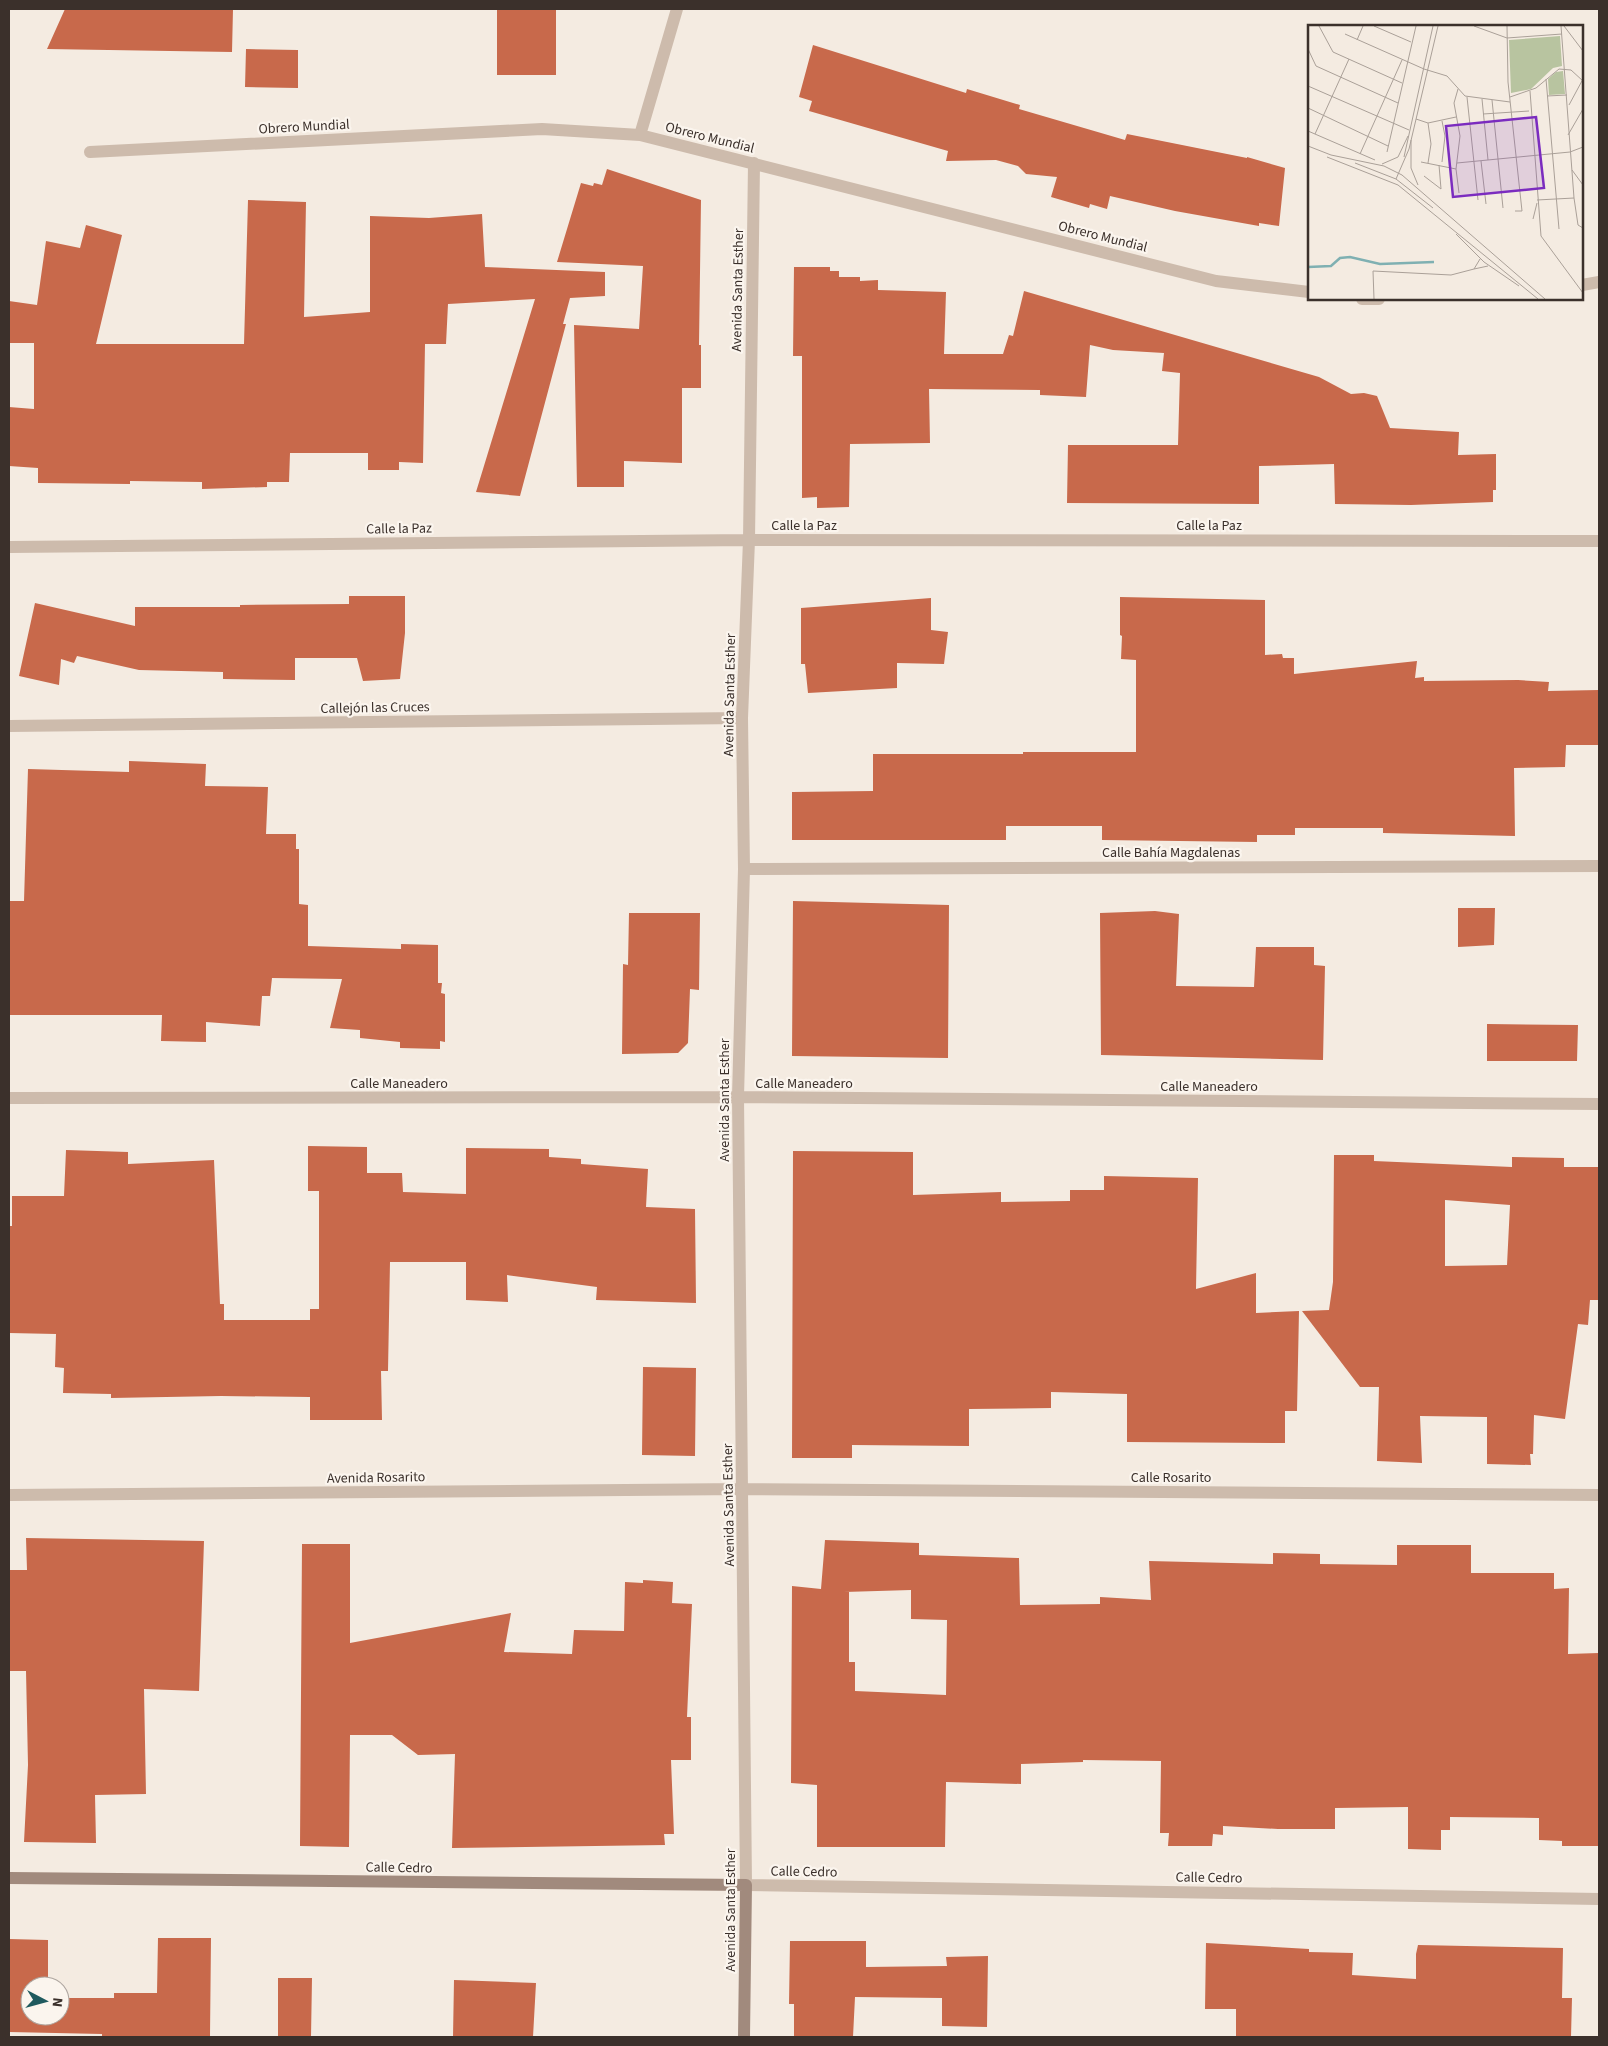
<svg xmlns="http://www.w3.org/2000/svg" width="1608" height="2046" font-family="'Source Sans 3',sans-serif">
<style>
.building{fill:#c8694b;fill-rule:evenodd}
.lines{fill:none;stroke-linecap:round;stroke-linejoin:round}
.street{stroke:#cdbbac;stroke-width:12}
.secondary{stroke:#a18a7d;stroke-width:12}
.labels{text-anchor:middle;stroke-width:4.5;stroke-linejoin:round;paint-order:stroke}
.street-label{font-size:14px;fill:#3b302b;stroke:#fbf5ee}
.inset-river{fill:none;stroke:#7fb0b2;stroke-width:2.5}
.inset-road{fill:none;stroke:#aaa098;stroke-width:1}
.view{fill:#7b2cbf;fill-opacity:0.15;stroke:#7b2cbf;stroke-width:2.5}
.inset-edge{fill:none;stroke:#3b302b;stroke-width:2.5}
</style>
<rect width="100%" height="100%" fill="#f4ebe1"/>
<path class="building" d="M 65,9 L 233,9 L 232,52 L 47,49 Z
M 497,9 L 556,9 L 556,75 L 497,75 Z
M 813,45 L 966,93 L 967,89 L 1020,105 L 1019,109 L 1125,140 L 1127,134 L 1247,158 L 1247,157 L 1285,168 L 1279,226 L 1259,223 L 1259,226 L 1175,211 L 1110,196 L 1107,209 L 1090,204 L 1089,208 L 1051,197 L 1057,177 L 1026,174 L 1018,166 L 996,160 L 946,161 L 948,151 L 809,111 L 812,101 L 799,97 Z
M 246,49 L 298,50 L 298,88 L 245,87 Z
M 607,169 L 701,200 L 699,345 L 701,345 L 701,388 L 682,388 L 682,463 L 624,461 L 624,487 L 577,487 L 574,325 L 639,329 L 643,266 L 557,262 L 581,183 L 593,186 L 594,183 L 602,185 Z
M 248,200 L 306,202 L 304,317 L 370,312 L 370,216 L 429,218 L 482,214 L 485,267 L 605,272 L 605,296 L 570,298 L 563,324 L 566,324 L 520,496 L 476,492 L 535,299 L 448,304 L 446,344 L 425,344 L 423,463 L 399,462 L 399,470 L 368,470 L 368,453 L 290,453 L 289,482 L 267,482 L 267,487 L 202,489 L 202,482 L 130,481 L 130,484 L 38,483 L 38,468 L 9,466 L 9,407 L 34,409 L 34,343 L 9,343 L 9,301 L 37,305 L 46,241 L 80,248 L 86,225 L 122,235 L 96,344 L 244,344 Z
M 794,267 L 830,267 L 830,271 L 839,271 L 839,277 L 860,277 L 860,281 L 878,280 L 878,290 L 946,292 L 944,354 L 1003,354 L 1009,335 L 1013,336 L 1024,291 L 1319,377 L 1351,394 L 1364,393 L 1377,396 L 1390,428 L 1459,432 L 1458,455 L 1496,454 L 1496,490 L 1493,490 L 1493,502 L 1411,505 L 1335,504 L 1334,464 L 1259,466 L 1259,504 L 1067,503 L 1068,445 L 1178,445 L 1180,373 L 1162,371 L 1164,353 L 1113,350 L 1090,345 L 1086,397 L 1040,395 L 1040,390 L 929,389 L 930,443 L 850,444 L 849,507 L 817,508 L 817,497 L 802,498 L 802,356 L 793,356 Z
M 349,596 L 405,596 L 405,633 L 400,679 L 363,681 L 357,658 L 295,658 L 295,680 L 223,679 L 223,672 L 139,670 L 77,656 L 74,663 L 61,659 L 59,685 L 19,676 L 35,603 L 135,626 L 135,607 L 240,607 L 240,605 L 349,604 Z
M 1120,597 L 1265,600 L 1265,655 L 1282,654 L 1283,658 L 1294,658 L 1294,674 L 1417,661 L 1415,678 L 1424,677 L 1424,681 L 1518,680 L 1549,682 L 1548,691 L 1599,690 L 1599,745 L 1566,745 L 1565,767 L 1514,768 L 1515,836 L 1383,833 L 1383,828 L 1295,828 L 1295,835 L 1257,835 L 1257,842 L 1102,840 L 1102,826 L 1006,826 L 1006,840 L 792,840 L 792,792 L 873,791 L 873,754 L 1023,754 L 1023,752 L 1136,752 L 1136,660 L 1121,659 L 1122,636 L 1120,635 Z
M 931,598 L 931,630 L 948,632 L 944,664 L 897,663 L 897,688 L 808,693 L 805,664 L 801,664 L 801,608 Z
M 129,761 L 206,764 L 205,786 L 268,787 L 266,834 L 296,834 L 296,849 L 299,849 L 299,904 L 308,905 L 308,946 L 401,949 L 401,944 L 438,945 L 438,983 L 442,983 L 441,993 L 445,994 L 445,1042 L 440,1041 L 440,1049 L 400,1048 L 400,1042 L 360,1038 L 360,1030 L 330,1028 L 342,979 L 272,978 L 270,996 L 262,996 L 260,1026 L 206,1022 L 206,1042 L 161,1041 L 162,1015 L 9,1015 L 9,901 L 24,901 L 28,769 L 129,772 Z
M 793,901 L 949,905 L 948,1058 L 792,1056 Z
M 1458,908 L 1495,908 L 1494,945 L 1458,947 Z
M 1155,911 L 1179,914 L 1176,986 L 1254,987 L 1256,947 L 1314,947 L 1314,965 L 1325,966 L 1323,1060 L 1101,1055 L 1100,913 Z
M 629,913 L 700,913 L 699,990 L 690,989 L 688,1043 L 678,1053 L 622,1054 L 623,964 L 628,965 Z
M 1487,1024 L 1578,1025 L 1577,1061 L 1487,1061 Z
M 308,1146 L 367,1147 L 367,1173 L 402,1173 L 403,1192 L 466,1194 L 466,1148 L 549,1149 L 549,1157 L 581,1159 L 581,1164 L 648,1169 L 646,1207 L 695,1209 L 696,1303 L 596,1300 L 597,1287 L 507,1275 L 508,1302 L 466,1300 L 466,1262 L 390,1262 L 388,1371 L 381,1371 L 382,1420 L 310,1420 L 310,1397 L 221,1396 L 111,1398 L 111,1394 L 63,1393 L 64,1368 L 55,1367 L 56,1334 L 9,1333 L 9,1226 L 12,1226 L 12,1196 L 64,1196 L 66,1150 L 128,1152 L 128,1164 L 214,1160 L 220,1304 L 224,1304 L 224,1320 L 310,1320 L 310,1309 L 319,1309 L 319,1191 L 308,1191 Z
M 793,1151 L 913,1152 L 913,1195 L 1001,1192 L 1001,1202 L 1070,1201 L 1070,1190 L 1104,1190 L 1104,1176 L 1198,1178 L 1196,1289 L 1256,1273 L 1256,1313 L 1299,1311 L 1297,1411 L 1285,1411 L 1285,1443 L 1127,1442 L 1127,1394 L 1051,1392 L 1051,1408 L 969,1409 L 969,1446 L 852,1445 L 852,1458 L 792,1458 Z
M 1334,1155 L 1374,1155 L 1374,1161 L 1512,1167 L 1512,1157 L 1564,1158 L 1564,1167 L 1599,1167 L 1599,1300 L 1590,1300 L 1588,1325 L 1578,1324 L 1565,1419 L 1534,1415 L 1533,1454 L 1530,1454 L 1531,1465 L 1487,1464 L 1487,1417 L 1420,1416 L 1422,1463 L 1377,1461 L 1379,1387 L 1360,1387 L 1302,1311 L 1329,1310 L 1333,1282 ZM 1445,1200 L 1510,1205 L 1507,1265 L 1445,1266 Z
M 643,1367 L 696,1368 L 695,1456 L 642,1455 Z
M 26,1538 L 204,1541 L 199,1691 L 144,1689 L 146,1794 L 95,1795 L 96,1843 L 24,1842 L 28,1765 L 26,1671 L 9,1671 L 9,1570 L 27,1570 Z
M 825,1540 L 919,1543 L 919,1555 L 1019,1558 L 1020,1605 L 1100,1604 L 1100,1597 L 1151,1600 L 1149,1561 L 1273,1564 L 1273,1553 L 1320,1554 L 1320,1564 L 1397,1565 L 1397,1545 L 1471,1545 L 1471,1573 L 1554,1573 L 1554,1589 L 1569,1588 L 1568,1654 L 1599,1653 L 1599,1846 L 1562,1846 L 1562,1841 L 1539,1840 L 1539,1818 L 1450,1817 L 1450,1830 L 1441,1830 L 1441,1850 L 1408,1849 L 1408,1807 L 1335,1808 L 1335,1829 L 1278,1829 L 1223,1826 L 1223,1835 L 1213,1834 L 1212,1846 L 1168,1846 L 1169,1833 L 1160,1833 L 1161,1761 L 1083,1760 L 1083,1762 L 1021,1764 L 1021,1784 L 946,1782 L 945,1847 L 817,1847 L 817,1785 L 791,1783 L 792,1586 L 821,1589 ZM 911,1590 L 911,1619 L 947,1620 L 946,1695 L 855,1691 L 855,1662 L 849,1662 L 849,1592 L 844,1592 Z
M 302,1544 L 350,1544 L 350,1643 L 511,1613 L 504,1652 L 572,1654 L 574,1630 L 624,1631 L 625,1582 L 643,1583 L 643,1580 L 673,1582 L 672,1603 L 692,1604 L 687,1717 L 691,1717 L 691,1760 L 671,1760 L 674,1834 L 664,1834 L 665,1845 L 452,1848 L 455,1754 L 418,1755 L 392,1735 L 350,1735 L 349,1847 L 300,1846 Z
M 158,1938 L 211,1938 L 210,2037 L 102,2037 L 102,2034 L 9,2032 L 9,1939 L 48,1940 L 48,1986 L 30,1986 L 30,2016 L 60,2016 L 60,1998 L 114,1998 L 114,1993 L 157,1993 Z
M 790,1941 L 866,1941 L 866,1967 L 947,1966 L 946,1957 L 988,1956 L 987,2027 L 942,2026 L 942,1998 L 855,1997 L 853,2037 L 794,2037 L 794,2004 L 789,2004 Z
M 1206,1943 L 1309,1949 L 1309,1952 L 1353,1953 L 1352,1975 L 1416,1979 L 1416,1954 L 1418,1945 L 1563,1948 L 1562,1998 L 1572,1998 L 1571,2037 L 1236,2037 L 1236,2009 L 1205,2009 Z
M 278,1978 L 312,1978 L 311,2037 L 278,2037 Z
M 454,1980 L 536,1983 L 533,2037 L 453,2037 Z"/>
<g class="lines">
<path class="street" d="M 640,135 L 677,9
M 90,152 L 542,129 L 640,135 L 1216,281 L 1309,292
M 754,163 L 749,540 L 742,718 L 744,869 L 738,1097 L 746,1885 L 1599,1899
M 1582,285 L 1599,282
M 1362,299 L 1379,299
M 9,547 L 749,540 L 1599,541
M 9,726 L 742,718
M 744,869 L 1599,866
M 9,1098 L 738,1097 L 1599,1104
M 9,1495 L 743,1489 L 1599,1495"/>
<path class="secondary" d="M 9,1878 L 746,1885 L 744,2037"/>
</g>
<g class="labels">
<g class="street-label">
<text transform="translate(304 126) rotate(-3)" y="5">Obrero Mundial</text>
<text transform="translate(710 137) rotate(14)" y="5">Obrero Mundial</text>
<text transform="translate(1103 236) rotate(14)" y="5">Obrero Mundial</text>
<text transform="translate(737 290) rotate(-89)" y="5">Avenida Santa Esther</text>
<text x="804" y="530">Calle la Paz</text>
<text x="1209" y="530">Calle la Paz</text>
<text transform="translate(399 528) rotate(-1)" y="5">Calle la Paz</text>
<text transform="translate(729 695) rotate(-89)" y="5">Avenida Santa Esther</text>
<text transform="translate(375 707) rotate(-1)" y="5">Callejón las Cruces</text>
<text x="1171" y="857">Calle Bahía Magdalenas</text>
<text x="399" y="1088">Calle Maneadero</text>
<text x="804" y="1088">Calle Maneadero</text>
<text x="1209" y="1091">Calle Maneadero</text>
<text transform="translate(724 1100) rotate(-90)" y="5">Avenida Santa Esther</text>
<text transform="translate(376 1477) rotate(-1)" y="5">Avenida Rosarito</text>
<text x="1171" y="1482">Calle Rosarito</text>
<text transform="translate(728 1505) rotate(-91)" y="5">Avenida Santa Esther</text>
<text transform="translate(399 1867) rotate(1)" y="5">Calle Cedro</text>
<text transform="translate(804 1871) rotate(1)" y="5">Calle Cedro</text>
<text transform="translate(1209 1877) rotate(1)" y="5">Calle Cedro</text>
<text transform="translate(730 1910) rotate(-90)" y="5">Avenida Santa Esther</text>
</g>
</g>
<g transform="translate(1308 25)">
<rect width="275" height="275" fill="#f4ebe1"/>
<path d="M 252,11 L 254,41 L 245,43 L 223,64 L 203,68 L 201,15 ZM 255,46 L 257,69 L 241,70 L 240,54 L 248,47 Z" fill="#b8c4a0"/>
<path class="inset-river" d="M 0,242 L 23,241 L 32,233 L 42,232 L 72,239 L 126,237"/>
<path class="inset-road" d="M 11,1 L 25,27 L 94,58M 66,1 L 103,17M 166,1 L 199,13 L 254,9M 199,1 L 200,57 L 214,186 L 207,186M 253,1 L 266,173 L 270,200 L 275,203M 256,1 L 275,26M 37,9 L 116,44 L 139,51 L 157,71 L 202,77M 49,15 L 55,1M 0,24 L 8,41 L 90,78M 238,54 L 251,204M 0,61 L 101,105M 150,64 L 146,78 L 152,111 L 148,144 L 151,168M 222,66 L 233,211 L 275,268M 239,71 L 259,70M 159,72 L 170,175M 202,72 L 228,63 L 251,44 L 263,45 L 275,56M 174,74 L 180,135M 184,75 L 195,183M 261,80 L 275,54M 0,83 L 80,121M 175,89 L 221,86M 108,94 L 120,98 L 148,92M 134,96 L 137,111 L 134,137M 120,98 L 123,119 L 120,138M 0,106 L 67,135M 7,109 L 41,34M 260,110 L 275,84M 103,115 L 103,143 L 110,160M 0,121 L 23,130 L 76,141 L 94,150 L 237,274M 79,127 L 108,1M 52,129 L 94,35M 19,132 L 90,160 L 230,274M 96,132 L 125,1M 173,136 L 178,179M 113,137 L 148,144M 47,138 L 88,154 L 125,183M 149,138 L 262,127 L 275,122M 74,139 L 90,132 L 100,111M 131,140 L 133,164M 264,145 L 275,160M 116,151 L 133,164M 88,154 L 101,124 L 130,1M 229,175 L 266,173M 225,194 L 229,178M 148,209 L 176,237 L 211,261M 172,234 L 166,244 L 180,241M 66,274 L 65,246 L 143,250 L 166,244"/>
<path class="view" d="M 228,92 L 236,163 L 145,172 L 138,101 Z"/>
<rect width="275" height="275" class="inset-edge"/>
</g>
<rect width="1608" height="2046" fill="none" stroke="#3b302b" stroke-width="20"/>
<g transform="translate(45 2001) rotate(96)"><circle r="24" fill="#fbf5ee" stroke="#aea6a0"/>
<path d="M0-4L9 19L0 12L-9 19Z" fill="#1f5a5e"/>
<text y="-8" font-size="14" font-weight="bold" text-anchor="middle" fill="#3b302b">N</text>
</g>
</svg>
